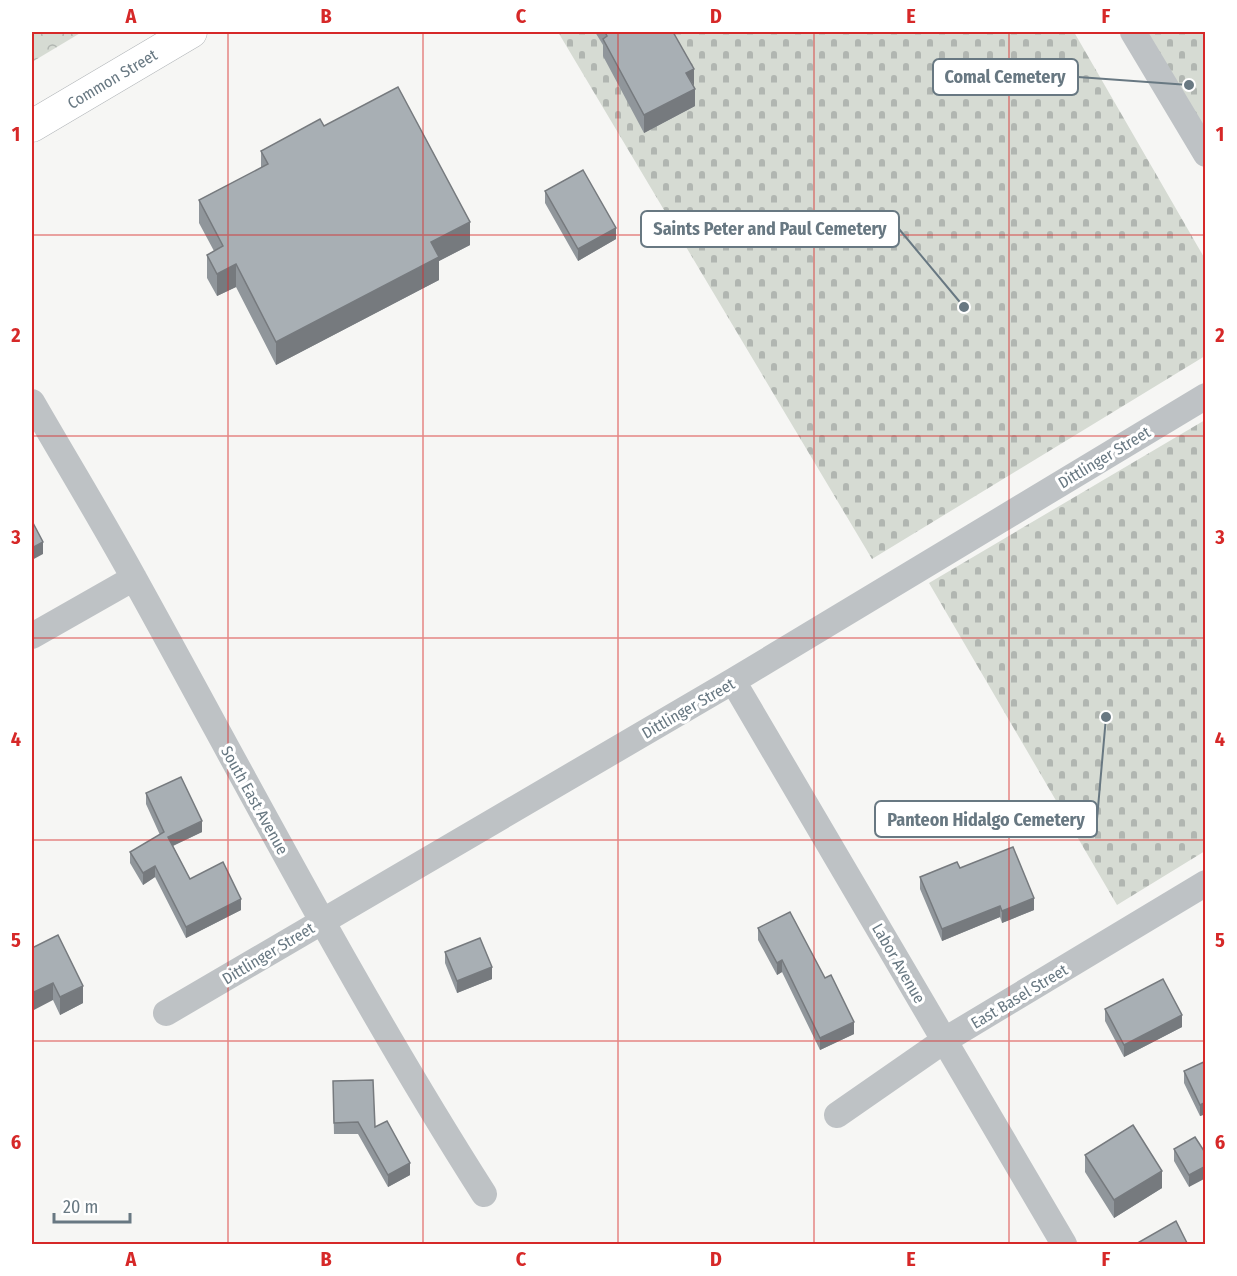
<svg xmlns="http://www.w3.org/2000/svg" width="1237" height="1276" font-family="'Fira Sans Condensed',sans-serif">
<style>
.forest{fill:url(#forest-crowns)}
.cemetery{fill:url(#cemetery-stones)}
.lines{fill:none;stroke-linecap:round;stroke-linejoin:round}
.major-casing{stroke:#b2b6b9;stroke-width:33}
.minor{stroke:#bec2c5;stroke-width:26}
.major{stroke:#fff;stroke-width:32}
.wall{fill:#90969b}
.shaded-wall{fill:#767a7e}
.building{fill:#a8afb4;stroke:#767a7e;stroke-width:1.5}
.grid{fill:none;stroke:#d62828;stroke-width:1.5;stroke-opacity:0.55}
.labels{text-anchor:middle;stroke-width:6;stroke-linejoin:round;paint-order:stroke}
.street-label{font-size:16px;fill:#687882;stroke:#fff}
.leader{fill:none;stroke:#687882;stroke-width:2}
.callout-dot{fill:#687882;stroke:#fff;stroke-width:2}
.callout{fill:#fff;stroke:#687882;stroke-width:2}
.callout-label{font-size:18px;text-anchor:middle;font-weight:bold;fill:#687882}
.neatline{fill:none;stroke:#d62828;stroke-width:2}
.grid-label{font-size:20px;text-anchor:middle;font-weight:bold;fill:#d62828}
</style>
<defs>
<pattern id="forest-crowns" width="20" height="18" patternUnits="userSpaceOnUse" patternTransform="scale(1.5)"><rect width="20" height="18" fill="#d6dbd3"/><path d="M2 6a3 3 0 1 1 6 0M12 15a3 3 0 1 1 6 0" fill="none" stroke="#b1b6b1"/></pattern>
<pattern id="cemetery-stones" width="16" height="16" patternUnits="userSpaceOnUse" patternTransform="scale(1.5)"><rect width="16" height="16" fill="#d6dbd3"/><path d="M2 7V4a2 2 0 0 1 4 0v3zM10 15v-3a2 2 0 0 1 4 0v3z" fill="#b1b6b1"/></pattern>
</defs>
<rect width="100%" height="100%" fill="#f6f6f4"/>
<path class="forest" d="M 32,32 L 82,32 L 32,62 Z"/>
<path class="cemetery" d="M 558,32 L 1074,32 L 1205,259 L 1205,356 L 872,559 Z
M 1140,32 L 1205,32 L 1205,138 Z
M 1205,420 L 1205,851 L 1117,905 L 929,583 Z"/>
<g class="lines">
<g class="major-casing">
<g id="major">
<path id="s1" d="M 32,126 L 191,32"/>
</g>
</g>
<path class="minor" d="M 1133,32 L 1206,154
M 32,402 C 66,461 102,520 135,580 C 249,786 357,995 484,1194
M 32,636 L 134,578
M 733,681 L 1064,1244
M 166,1013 L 733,681 L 1206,396
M 837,1115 L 945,1040 L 1206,883"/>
<use href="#major" class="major"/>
</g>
<path class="wall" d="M 595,32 L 673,32 L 693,86 L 695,106 L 644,133 L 603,56 L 603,45 Z
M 324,126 L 470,245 L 439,261 L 439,280 L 276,365 L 236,287 L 217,296 L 207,278 L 207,255 L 214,251 L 199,223 L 199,200 L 261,168 L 261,151 Z
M 545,191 L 616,239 L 578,261 L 545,203 Z
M 146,793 L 202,832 L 173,846 L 190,879 L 241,910 L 186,938 L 155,877 L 143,885 L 130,863 L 130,852 L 160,835 L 146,804 Z
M 960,868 L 1034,910 L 1002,923 L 1000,917 L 942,941 L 920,889 L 920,877 Z
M 758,928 L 825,978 L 854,1034 L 820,1050 L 782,972 L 777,975 L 758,940 Z
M 32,948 L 83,1003 L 60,1015 L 53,1000 Z
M 445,952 L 492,979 L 457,993 L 445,963 Z
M 1105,1009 L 1182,1027 L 1124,1057 L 1105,1021 Z
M 1206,1061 L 1206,1114 L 1200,1116 L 1184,1083 L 1184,1071 Z
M 333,1093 L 375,1127 L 410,1175 L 388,1187 L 358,1134 L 334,1134 Z
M 1174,1149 L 1206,1154 L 1189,1187 L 1174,1161 Z
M 1085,1155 L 1162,1188 L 1114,1218 L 1085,1172 Z"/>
<path class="shaded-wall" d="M 694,69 L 694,86 L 686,73 Z
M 695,89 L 695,106 L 644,133 L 644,115 Z
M 470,222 L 470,245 L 439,261 L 439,280 L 276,365 L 276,342 L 431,242 Z
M 616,228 L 616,239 L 578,261 L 578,249 Z
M 236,264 L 236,287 L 217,296 L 217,274 Z
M 43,542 L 43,554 L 32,560 L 32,548 Z
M 34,741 L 34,758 L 32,760 L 32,743 Z
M 202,821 L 202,832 L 168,848 L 168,837 Z
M 155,866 L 155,877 L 143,885 L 143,873 Z
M 1034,898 L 1034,910 L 1002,923 L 1002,911 Z
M 241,899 L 241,910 L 186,938 L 186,927 Z
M 1000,906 L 1000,917 L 942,941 L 942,929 Z
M 782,960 L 782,972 L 777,975 L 777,963 Z
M 492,967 L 492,979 L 457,993 L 457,981 Z
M 53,983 L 53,1000 L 32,1011 L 32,993 Z
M 83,986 L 83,1003 L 60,1015 L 60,997 Z
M 1182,1015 L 1182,1027 L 1124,1057 L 1124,1045 Z
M 854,1022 L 854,1034 L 820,1050 L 820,1038 Z
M 1206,1102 L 1206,1114 L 1200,1116 L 1200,1105 Z
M 410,1163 L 410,1175 L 388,1187 L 388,1175 Z
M 1206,1166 L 1206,1178 L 1189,1187 L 1189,1175 Z
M 1162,1171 L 1162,1188 L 1114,1218 L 1114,1200 Z"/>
<path class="building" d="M 605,32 L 673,32 L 694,69 L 686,73 L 695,89 L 644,115 L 603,39 L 607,36 Z
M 398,87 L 470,222 L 431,242 L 439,257 L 276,342 L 236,264 L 217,274 L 207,255 L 223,246 L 199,200 L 268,164 L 261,151 L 320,119 L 324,126 Z
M 583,170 L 616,228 L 578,249 L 545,191 Z
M 32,521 L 43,542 L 32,548 Z
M 181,777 L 202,821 L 168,837 L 190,879 L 223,862 L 241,899 L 186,927 L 155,866 L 143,873 L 130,852 L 164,832 L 146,793 Z
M 1013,847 L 1034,898 L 1002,911 L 1000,906 L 942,929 L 920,877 L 957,862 L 960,868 Z
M 790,912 L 825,978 L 831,975 L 854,1022 L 820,1038 L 782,960 L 777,963 L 758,928 Z
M 58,935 L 83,986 L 60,997 L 53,983 L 32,993 L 32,948 Z
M 480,938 L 492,967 L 457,981 L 445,952 Z
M 1163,979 L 1182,1015 L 1124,1045 L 1105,1009 Z
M 1206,1061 L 1206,1102 L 1200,1105 L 1184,1071 Z
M 373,1080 L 375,1127 L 387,1121 L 410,1163 L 388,1175 L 358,1122 L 334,1123 L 333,1081 Z
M 1133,1125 L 1162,1171 L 1114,1200 L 1085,1155 Z
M 1195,1137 L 1206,1154 L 1206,1166 L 1189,1175 L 1174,1149 Z
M 1176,1221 L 1188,1245 L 1134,1245 Z"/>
<path class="grid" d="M 228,32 L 228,1244M 423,32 L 423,1244M 618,32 L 618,1244M 814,32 L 814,1244M 1009,32 L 1009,1244M 32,235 L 1206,235M 32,436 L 1206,436M 32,638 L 1206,638M 32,840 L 1206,840M 32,1041 L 1206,1041"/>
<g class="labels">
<g class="street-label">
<text dy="6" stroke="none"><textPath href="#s1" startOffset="93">Common Street</textPath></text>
<text transform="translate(1104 457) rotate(-31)" y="6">Dittlinger Street</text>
<text transform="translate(688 708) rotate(-30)" y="6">Dittlinger Street</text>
<text transform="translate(255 800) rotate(61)" y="6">South East Avenue</text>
<text transform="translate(268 953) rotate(-31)" y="6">Dittlinger Street</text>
<text transform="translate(899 963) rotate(60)" y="6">Labor Avenue</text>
<text transform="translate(1019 996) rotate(-31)" y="6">East Basel Street</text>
</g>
</g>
<path class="leader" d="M1189 85L1078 77M964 307L899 229M1106 717L1097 819"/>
<g class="callout-dot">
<circle cx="1189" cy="85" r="6"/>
<circle cx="964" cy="307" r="6"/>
<circle cx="1106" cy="717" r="6"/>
</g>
<g class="callout">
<rect x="933" y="59" width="145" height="36" rx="6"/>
<rect x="641" y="211" width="258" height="36" rx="6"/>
<rect x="875" y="801" width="222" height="36" rx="6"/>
</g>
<g class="callout-label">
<text x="1005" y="83">Comal Cemetery</text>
<text x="770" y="235">Saints Peter and Paul Cemetery</text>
<text x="986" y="826">Panteon Hidalgo Cemetery</text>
</g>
<rect width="1237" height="1276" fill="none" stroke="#ffffff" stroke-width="66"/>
<path d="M54 1213v9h76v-9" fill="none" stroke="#687882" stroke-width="3"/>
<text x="63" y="1213" font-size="18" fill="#687882" stroke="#ffffff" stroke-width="4.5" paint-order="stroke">20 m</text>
<rect x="33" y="33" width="1171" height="1210" class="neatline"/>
<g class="grid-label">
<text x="131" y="23">A</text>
<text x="326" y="23">B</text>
<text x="521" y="23">C</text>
<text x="716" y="23">D</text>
<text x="911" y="23">E</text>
<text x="1106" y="23">F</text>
<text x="16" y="141">1</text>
<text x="1220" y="141">1</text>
<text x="16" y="342">2</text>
<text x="1220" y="342">2</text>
<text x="16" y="544">3</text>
<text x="1220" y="544">3</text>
<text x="16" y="746">4</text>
<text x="1220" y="746">4</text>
<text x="16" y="947">5</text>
<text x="1220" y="947">5</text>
<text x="16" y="1149">6</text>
<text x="1220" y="1149">6</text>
<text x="131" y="1266">A</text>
<text x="326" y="1266">B</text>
<text x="521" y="1266">C</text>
<text x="716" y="1266">D</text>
<text x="911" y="1266">E</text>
<text x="1106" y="1266">F</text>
</g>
</svg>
